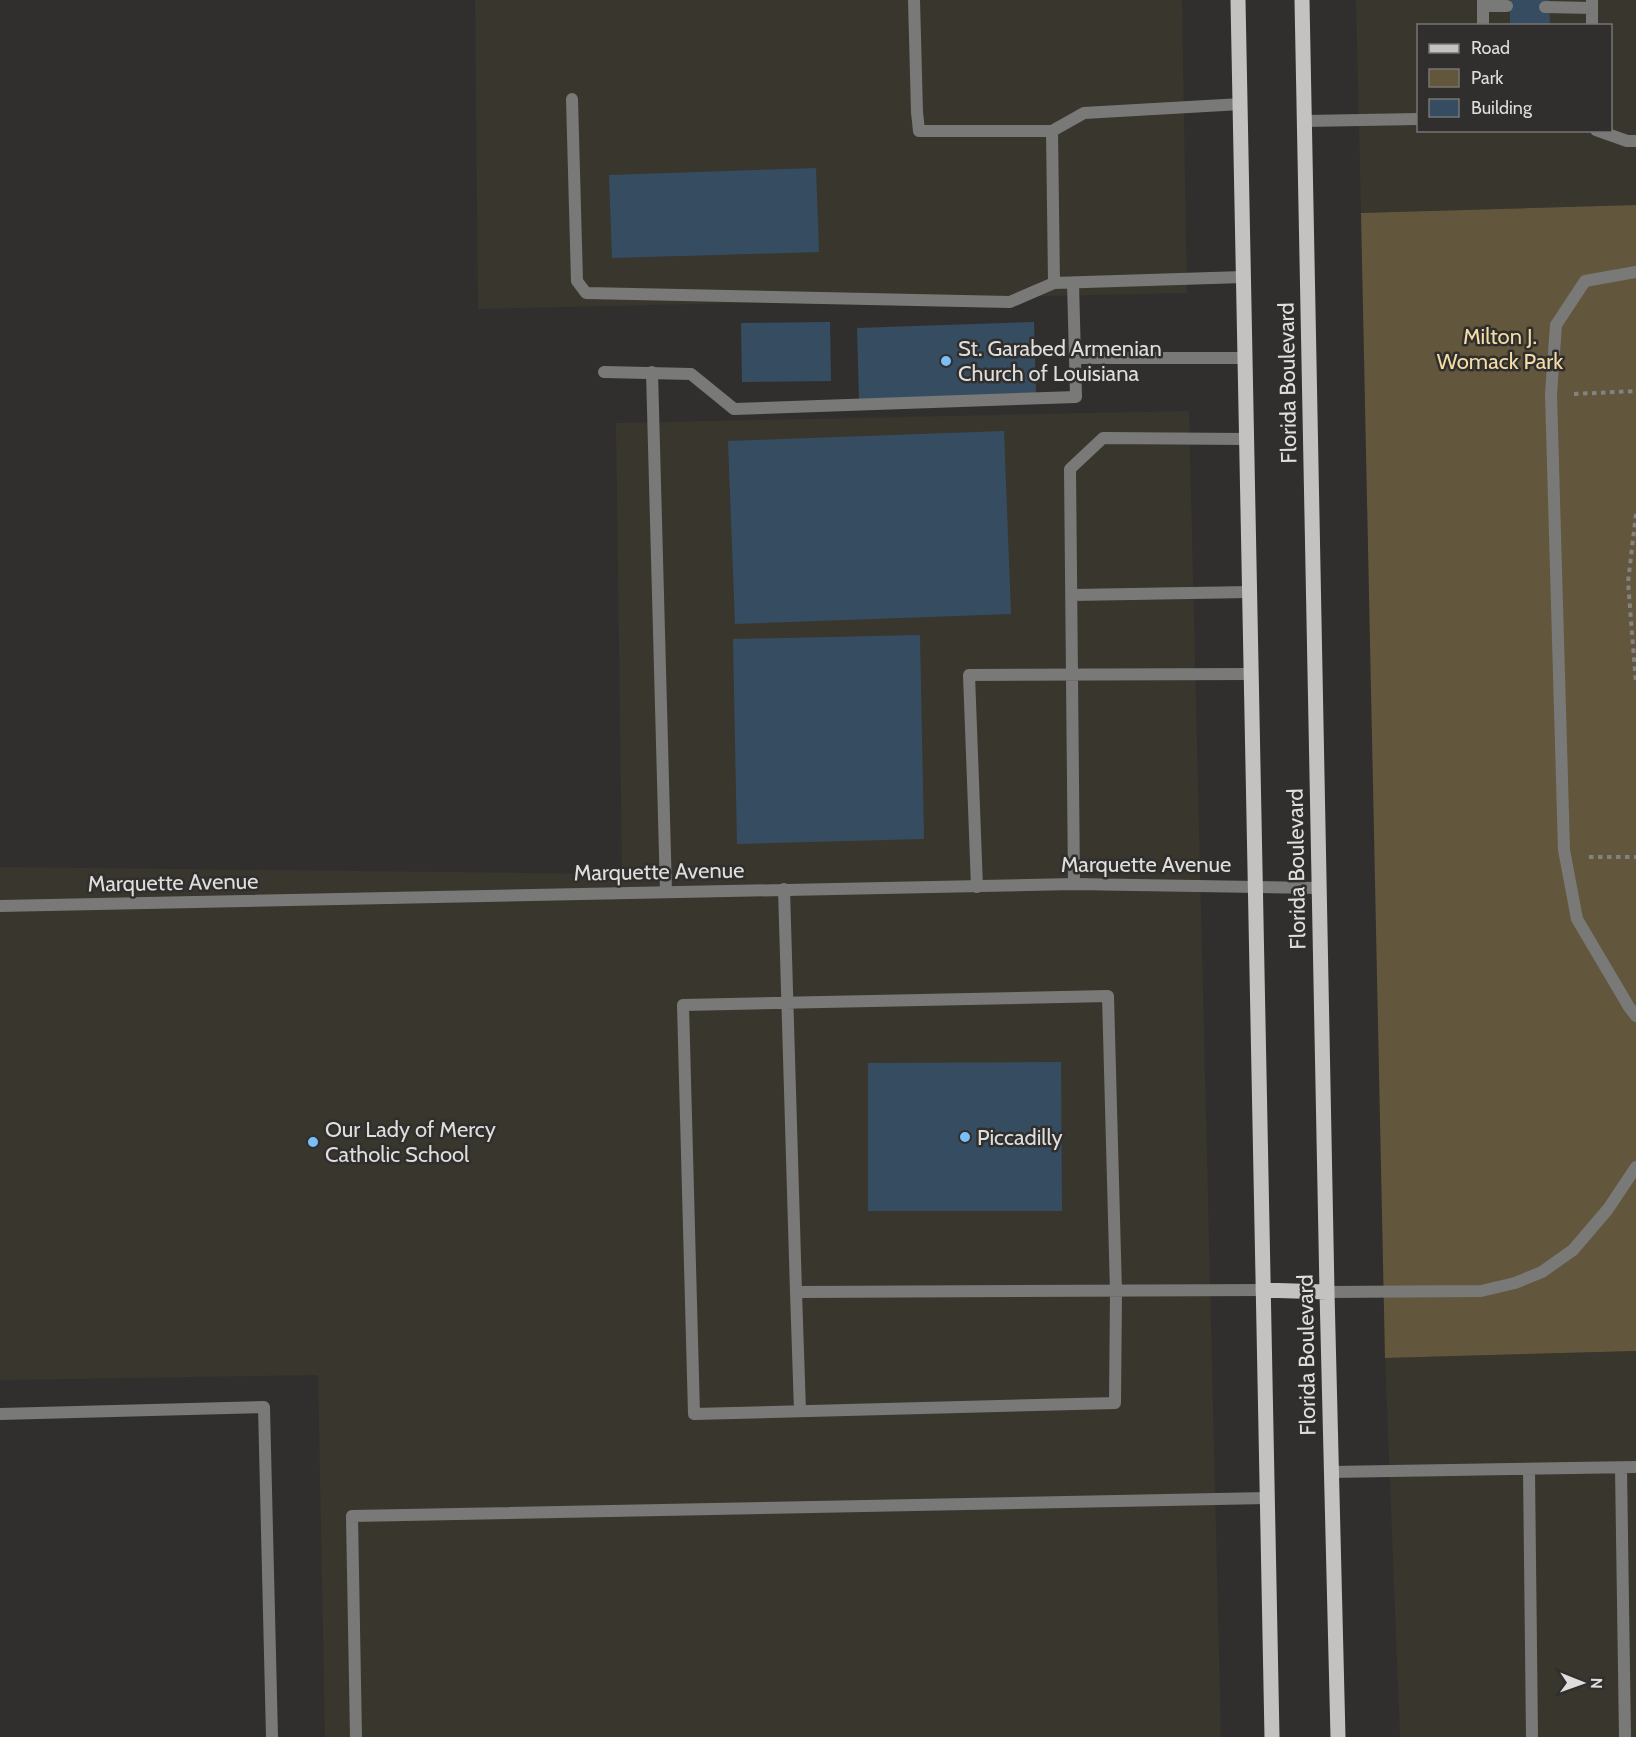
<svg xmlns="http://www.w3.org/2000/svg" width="1636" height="1737" font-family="Cabin,sans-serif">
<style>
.built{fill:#39362e;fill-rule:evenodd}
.green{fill:#62573d}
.building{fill:#364d61}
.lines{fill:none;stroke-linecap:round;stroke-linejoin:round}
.path{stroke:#838280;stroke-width:4;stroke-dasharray:4.5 4.5;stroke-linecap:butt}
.lane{stroke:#797978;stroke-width:12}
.street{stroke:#797978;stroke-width:12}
.primary{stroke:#c3c2c0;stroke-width:15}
.poi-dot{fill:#7abff8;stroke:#302f2d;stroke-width:2}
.labels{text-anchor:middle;stroke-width:5;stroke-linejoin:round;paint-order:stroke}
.park-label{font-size:22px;fill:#f4dca7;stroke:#302f2d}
.poi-label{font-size:22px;fill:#dededc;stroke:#302f2d;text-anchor:start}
.street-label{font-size:22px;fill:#dededc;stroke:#302f2d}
</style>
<rect width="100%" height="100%" fill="#302f2d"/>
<path class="built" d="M 475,0 L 1182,0 L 1187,293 L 478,309 Z
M 1356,0 L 1636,0 L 1636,205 L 1361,213 ZM 1418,26 L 1610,26 L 1610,130 L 1418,130 Z
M 1189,411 L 1221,1737 L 325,1737 L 318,1375 L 0,1380 L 0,867 L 622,874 L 616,423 Z
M 1636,1351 L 1636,1737 L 1400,1737 L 1385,1358 Z"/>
<path class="green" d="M 1636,205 L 1636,1351 L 1385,1358 L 1361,213 Z"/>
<path class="building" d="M 1510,0 L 1549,0 L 1550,26 L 1510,26 Z
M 816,168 L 819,252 L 612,258 L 609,175 Z
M 830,322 L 831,381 L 742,382 L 741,323 Z
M 1034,322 L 1036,394 L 859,400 L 857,328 Z
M 1004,431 L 1011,614 L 735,624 L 728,441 Z
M 920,635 L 924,839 L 737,844 L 733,639 Z
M 1061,1062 L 1062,1211 L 868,1211 L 868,1063 Z"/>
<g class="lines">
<path class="path" d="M 1574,394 L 1636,391
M 1636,514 L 1628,582 L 1636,684
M 1589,857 L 1636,857"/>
<path class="lane" d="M 914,0 L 917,112 L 919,131 L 1052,131 L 1084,113 L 1241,104
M 1483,0 L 1483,26
M 1483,6 L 1507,6
M 1545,7 L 1592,8
M 1592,26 L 1592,0
M 572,99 L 577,281 L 586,293 L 1010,302 L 1054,283
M 1305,121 L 1418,119
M 1596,130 L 1627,141 L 1636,141
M 1052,131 L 1054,283 L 1243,277
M 1636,272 L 1585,281 L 1556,325 L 1551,394 L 1564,850 L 1577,919 L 1629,1007 L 1636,1016
M 1073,283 L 1075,358
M 604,372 L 691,374 L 734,409 L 1076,397 L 1075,358 L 1244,358
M 652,372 L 666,892
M 1072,595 L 1250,592
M 1074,884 L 1070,469 L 1103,438 L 1246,439
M 977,887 L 969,675 L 1251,674
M 784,889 L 796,1292 L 1263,1290
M 1108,996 L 1116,1292 L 1115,1403 L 694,1414 L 683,1005 Z
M 796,1292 L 800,1411
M 1327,1292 L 1481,1291 L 1515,1283 L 1542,1272 L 1573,1250 L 1608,1209 L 1636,1167
M 0,1414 L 264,1407 L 272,1737
M 1621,1468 L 1625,1737
M 1529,1470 L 1532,1737
M 1331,1472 L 1636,1467
M 356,1737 L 352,1516 L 1267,1498"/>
<path class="street" d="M 0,906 L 1074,884 L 1319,888"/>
<path class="primary" d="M 1238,0 L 1272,1737
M 1302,0 L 1327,1292 L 1338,1737
M 1263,1290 L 1327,1292"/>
</g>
<g class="poi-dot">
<circle cx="946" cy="361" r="6"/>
<circle cx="965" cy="1137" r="6"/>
<circle cx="313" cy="1142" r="6"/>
</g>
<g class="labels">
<g class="park-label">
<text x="1500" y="344">Milton J.<tspan x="1500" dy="25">Womack Park</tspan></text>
</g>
<g class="poi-label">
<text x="958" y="356">St. Garabed Armenian<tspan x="958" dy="25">Church of Louisiana</tspan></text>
<text x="325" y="1137">Our Lady of Mercy<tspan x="325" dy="25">Catholic School</tspan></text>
<text x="977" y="1145">Piccadilly</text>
</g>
<g class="street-label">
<text transform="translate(1287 383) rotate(-91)" y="8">Florida Boulevard</text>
<text x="1146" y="872">Marquette Avenue</text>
<text transform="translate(1296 869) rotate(-91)" y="8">Florida Boulevard</text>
<text transform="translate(659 871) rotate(-1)" y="8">Marquette Avenue</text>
<text transform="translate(173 882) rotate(-1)" y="8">Marquette Avenue</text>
<text transform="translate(1306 1355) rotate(-91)" y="8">Florida Boulevard</text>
</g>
</g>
<rect x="1417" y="24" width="195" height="108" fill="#302f2d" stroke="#767573" stroke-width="1.5"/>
<rect x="1429" y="44" width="30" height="9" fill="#c3c2c0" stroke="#767573" stroke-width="1.5"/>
<text x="1471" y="54" font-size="18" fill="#dededc">Road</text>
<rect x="1429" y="69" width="30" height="18" fill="#62573d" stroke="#767573" stroke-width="1.5"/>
<text x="1471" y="84" font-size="18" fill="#dededc">Park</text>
<rect x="1429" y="99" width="30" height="18" fill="#364d61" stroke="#767573" stroke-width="1.5"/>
<text x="1471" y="114" font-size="18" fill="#dededc">Building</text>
<g transform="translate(1582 1683) rotate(91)" stroke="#302f2d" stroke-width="4.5" paint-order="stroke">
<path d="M0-4.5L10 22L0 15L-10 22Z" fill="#dededc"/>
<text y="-9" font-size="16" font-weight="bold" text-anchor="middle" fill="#dededc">N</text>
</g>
</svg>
